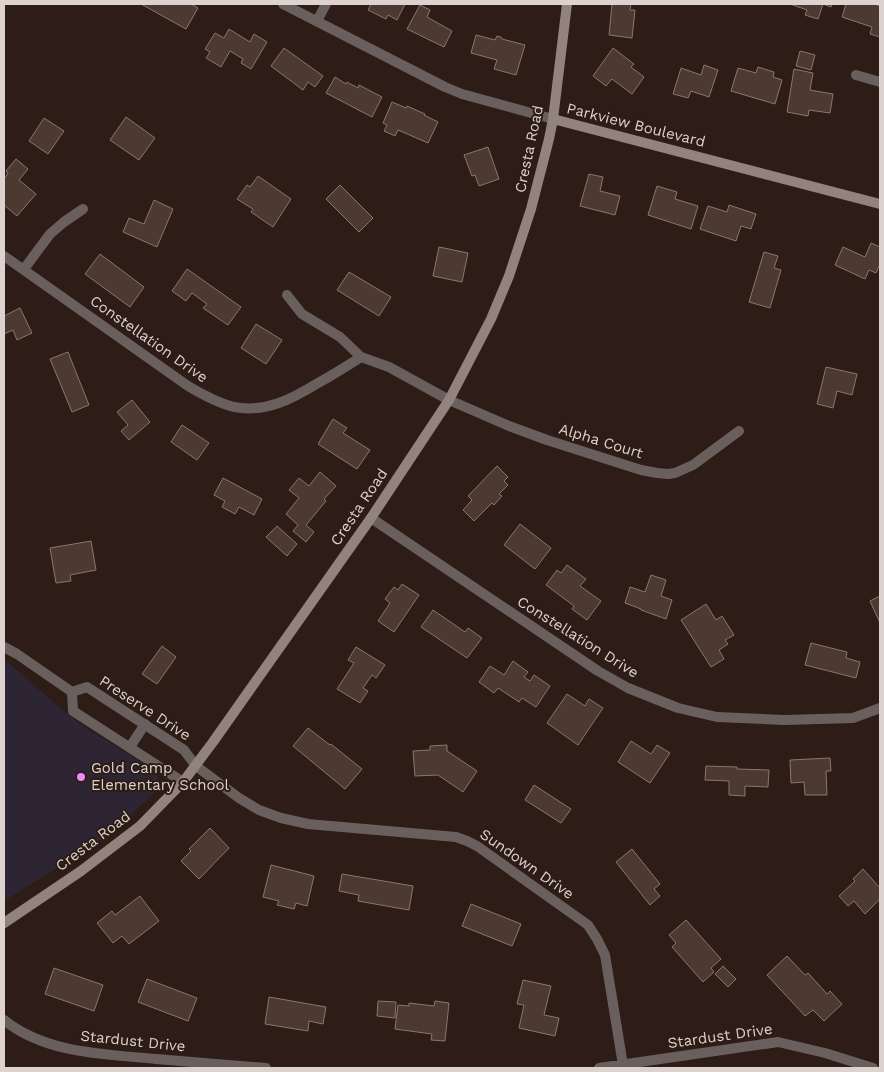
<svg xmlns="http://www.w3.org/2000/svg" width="884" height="1072" font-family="'Work Sans',sans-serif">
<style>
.education{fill:#2d2434}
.building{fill:#4c3a32;stroke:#8a766d}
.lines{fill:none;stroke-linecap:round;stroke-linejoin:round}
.street{stroke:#69605d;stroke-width:10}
.secondary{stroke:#92837f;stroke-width:10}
.poi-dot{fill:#ef8bf7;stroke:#2d1d16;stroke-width:2}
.labels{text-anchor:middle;stroke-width:4;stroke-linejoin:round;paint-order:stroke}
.street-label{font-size:15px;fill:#ddd2cd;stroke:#2d1d16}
.poi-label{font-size:15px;fill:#ddd2cd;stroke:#2d1d16;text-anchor:start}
</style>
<rect width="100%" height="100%" fill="#2d1d16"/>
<path class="education" d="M 4,659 L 52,701 L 81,725 L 150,767 L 157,775 L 159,780 L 159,786 L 153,794 L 132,814 L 98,842 L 4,901 Z"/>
<path class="building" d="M 141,4 L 191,4 L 198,8 L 186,29 Z
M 371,4 L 405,4 L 397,20 L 388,15 L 386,19 L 368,10 Z
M 612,4 L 631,4 L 630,10 L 635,10 L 632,38 L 609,35 Z
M 790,4 L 832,4 L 831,7 L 823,4 L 818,19 L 805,15 L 807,10 Z
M 846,4 L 874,4 L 880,6 L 880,37 L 870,34 L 872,27 L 842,17 Z
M 420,5 L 430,10 L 427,17 L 452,31 L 444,47 L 407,29 Z
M 229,29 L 250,42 L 254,34 L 267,42 L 251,69 L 241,63 L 243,59 L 230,51 L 221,67 L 206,58 L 210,52 L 205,49 L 215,33 L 224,38 Z
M 476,35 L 495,40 L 497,36 L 501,37 L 502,39 L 525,45 L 516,75 L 494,69 L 497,60 L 471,53 Z
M 284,48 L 323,76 L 315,87 L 308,82 L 303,90 L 271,66 Z
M 613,48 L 634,64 L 631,67 L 644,77 L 632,94 L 612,79 L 606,86 L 593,76 Z
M 800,51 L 815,55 L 811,70 L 796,66 Z
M 704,65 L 718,70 L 709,97 L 691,91 L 688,98 L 673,94 L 681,68 L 701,75 Z
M 758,67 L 774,72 L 773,77 L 782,80 L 775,104 L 731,91 L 738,68 L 756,73 Z
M 794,69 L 813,73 L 810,90 L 833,94 L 830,113 L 809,110 L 808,116 L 787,112 Z
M 335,77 L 346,84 L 347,82 L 358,88 L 359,85 L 382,97 L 372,117 L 326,93 Z
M 392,102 L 406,108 L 407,106 L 425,114 L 424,115 L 438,122 L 428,143 L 398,130 L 395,136 L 384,131 L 387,125 L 383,123 Z
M 126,117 L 155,138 L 139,160 L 110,140 Z
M 44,118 L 64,131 L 48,154 L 29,141 Z
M 488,147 L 499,179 L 479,186 L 475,175 L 472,176 L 464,155 Z
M 16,159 L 28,169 L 19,180 L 36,194 L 17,216 L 4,205 L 4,179 L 8,173 L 6,171 Z
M 589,174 L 603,177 L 600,191 L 620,196 L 615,215 L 580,206 Z
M 258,176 L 291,199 L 273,227 L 251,212 L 253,209 L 237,199 L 247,185 L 250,187 Z
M 340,185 L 373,218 L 359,232 L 326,199 Z
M 657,186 L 677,192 L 675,199 L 698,206 L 691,229 L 648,215 Z
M 154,200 L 173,209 L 157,247 L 123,232 L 129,218 L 144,224 Z
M 729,205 L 756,214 L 751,229 L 741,226 L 736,241 L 700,229 L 708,206 L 727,212 Z
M 871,243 L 880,247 L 880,264 L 876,273 L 869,270 L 865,279 L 835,265 L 843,247 L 865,257 Z
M 439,247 L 468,253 L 462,282 L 433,276 Z
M 764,252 L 778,256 L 774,268 L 781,270 L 770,308 L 749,302 Z
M 100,254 L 144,287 L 130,307 L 85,274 Z
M 187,269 L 241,307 L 228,325 L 203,308 L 207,304 L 192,293 L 186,301 L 172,291 Z
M 349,272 L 391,297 L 379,316 L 337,290 Z
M 20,308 L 32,333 L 17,340 L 13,330 L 4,334 L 4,316 Z
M 256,324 L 282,340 L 266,364 L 241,348 Z
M 68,352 L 89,405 L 72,412 L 50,359 Z
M 826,367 L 857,374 L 852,395 L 837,391 L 833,408 L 817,404 Z
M 132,400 L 150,422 L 129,440 L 121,431 L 128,425 L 117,412 Z
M 333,419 L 347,428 L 343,433 L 370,450 L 357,469 L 318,444 Z
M 182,425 L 209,443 L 197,460 L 171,442 Z
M 497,466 L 508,477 L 504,481 L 508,485 L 499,494 L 502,496 L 494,505 L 492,503 L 474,521 L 463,510 L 472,500 L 468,496 Z
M 320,472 L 336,486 L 324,499 L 326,501 L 306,525 L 314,532 L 306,542 L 293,531 L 298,525 L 286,514 L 299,498 L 289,490 L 299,478 L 309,486 Z
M 223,478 L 262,499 L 254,515 L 239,507 L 235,514 L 222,507 L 225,501 L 214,495 Z
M 520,524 L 551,548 L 535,569 L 504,545 Z
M 277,526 L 297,544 L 287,556 L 266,537 Z
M 91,541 L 96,570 L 70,575 L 71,581 L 56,583 L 50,548 Z
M 567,565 L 586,579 L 580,586 L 601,601 L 587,620 L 572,609 L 574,606 L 546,585 L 557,570 L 561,573 Z
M 651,575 L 666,580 L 661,596 L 672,600 L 666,619 L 641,610 L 641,609 L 625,603 L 630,587 L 645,592 Z
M 402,584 L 419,595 L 394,632 L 378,621 L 390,603 L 385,599 L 394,587 L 398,590 Z
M 880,596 L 880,623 L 870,601 Z
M 706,604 L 716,620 L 722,616 L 734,635 L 725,640 L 728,644 L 719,650 L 724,659 L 711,667 L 681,620 Z
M 433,610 L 465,632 L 468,628 L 482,638 L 467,658 L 421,627 Z
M 811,643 L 847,652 L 846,658 L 860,662 L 856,678 L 805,665 Z
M 162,646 L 176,657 L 157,684 L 142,674 Z
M 356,647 L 385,665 L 376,678 L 372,675 L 363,688 L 368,691 L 360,703 L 337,689 L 354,663 L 348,660 Z
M 513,661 L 528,672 L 524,677 L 530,681 L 534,675 L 550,686 L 536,707 L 522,698 L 519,702 L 498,688 L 494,693 L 479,682 L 490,666 L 504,675 Z
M 567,694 L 585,706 L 589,699 L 603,708 L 578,745 L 547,723 Z
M 308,728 L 330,745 L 331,744 L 362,769 L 345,789 L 293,746 Z
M 631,741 L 651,754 L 657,745 L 670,753 L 650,783 L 618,762 Z
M 447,745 L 447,751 L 477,771 L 463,792 L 438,775 L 415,776 L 413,751 L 430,750 L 430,746 Z
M 830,758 L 831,771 L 826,771 L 827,795 L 805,795 L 804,782 L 791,783 L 790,760 Z
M 706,766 L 737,767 L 737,769 L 769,770 L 768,787 L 745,786 L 745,796 L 729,795 L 729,781 L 705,780 Z
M 534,785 L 571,809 L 561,823 L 525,800 Z
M 210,828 L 229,848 L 199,879 L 181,861 L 191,851 L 189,849 Z
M 632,849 L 660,884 L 654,889 L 660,896 L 650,905 L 616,862 Z
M 271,865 L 314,876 L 307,906 L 296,903 L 294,909 L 277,905 L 279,901 L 263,897 Z
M 863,869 L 880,888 L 880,899 L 865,914 L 854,901 L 848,906 L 839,896 L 855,881 L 853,879 Z
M 342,874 L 413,886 L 409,910 L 358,901 L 359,895 L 339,891 Z
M 140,896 L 159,921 L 129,944 L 122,936 L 113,943 L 97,923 L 112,911 L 115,915 Z
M 471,904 L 521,924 L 512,946 L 462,926 Z
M 686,920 L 721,959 L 711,968 L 714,972 L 703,982 L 672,947 L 676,943 L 669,935 Z
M 787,956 L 805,975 L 808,973 L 827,994 L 830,991 L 842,1004 L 824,1021 L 813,1010 L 805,1016 L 767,975 Z
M 723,966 L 736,979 L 728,987 L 715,974 Z
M 54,968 L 103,985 L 94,1011 L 45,994 Z
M 147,979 L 197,998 L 188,1021 L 138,1002 Z
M 523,980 L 551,986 L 544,1015 L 559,1018 L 555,1036 L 519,1028 L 524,1005 L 517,1004 Z
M 269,997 L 326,1007 L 323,1024 L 309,1021 L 308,1031 L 265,1024 Z
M 378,1001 L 396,1002 L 395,1018 L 377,1016 Z
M 435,1001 L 449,1003 L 445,1041 L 431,1040 L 432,1034 L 395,1029 L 398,1005 L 409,1006 L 409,1003 L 434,1006 Z"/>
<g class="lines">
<path class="street" d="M 283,4 L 445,87 L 462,94 L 553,119
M 317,21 L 326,4
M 856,75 L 880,82
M 4,256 L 188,386 C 203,395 218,403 234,407 C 266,413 292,399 318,383 C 333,375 347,366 361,357
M 24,269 L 50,234 L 64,222 L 83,209
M 287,295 L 302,314 L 340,337 L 361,357 L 389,367 L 449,400 L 509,426 L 547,440 L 641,470 L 657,473 L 668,474 L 675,473 L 693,465 L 739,431
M 371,518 L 598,671 L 628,688 L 678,708 L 717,717 L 784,720 L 853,718 L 880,708
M 4,647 L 17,654 L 72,692
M 72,692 L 87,687 L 184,750 L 196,766 L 239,798 L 259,810 L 281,818 L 308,824 L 456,837 L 467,841 L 477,846 L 588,925 L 597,939 L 605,955 L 623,1065
M 72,692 L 73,711 L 183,782
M 130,747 L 145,724
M 4,1020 C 46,1054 105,1054 156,1059 C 193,1062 230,1065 266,1068
M 599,1068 L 778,1042 L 825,1053 L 873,1068"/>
<path class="secondary" d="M 553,119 L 880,204
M 4,923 L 81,871 L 140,826 L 183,782 L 213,742 L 371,518 L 449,400 L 491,319 L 509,276 L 531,209 L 549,139 L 553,119 L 567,4"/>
</g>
<circle class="poi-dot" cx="81" cy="777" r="5"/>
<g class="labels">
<g class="street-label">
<text transform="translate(636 125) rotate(14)" y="5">Parkview Boulevard</text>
<text transform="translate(529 149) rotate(-78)" y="5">Cresta Road</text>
<text transform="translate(149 339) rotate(35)" y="5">Constellation Drive</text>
<text transform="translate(601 441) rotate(17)" y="5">Alpha Court</text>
<text transform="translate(359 507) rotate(-56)" y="5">Cresta Road</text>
<text transform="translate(578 637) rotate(32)" y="5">Constellation Drive</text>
<text transform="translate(145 708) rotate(33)" y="5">Preserve Drive</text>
<text transform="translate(93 841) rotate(-37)" y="5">Cresta Road</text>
<text transform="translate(527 864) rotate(35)" y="5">Sundown Drive</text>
<text transform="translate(720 1036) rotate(-8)" y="5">Stardust Drive</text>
<text transform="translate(133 1041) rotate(6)" y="5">Stardust Drive</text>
</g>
<g class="poi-label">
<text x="91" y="773">Gold Camp<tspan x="91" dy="17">Elementary School</tspan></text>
</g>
</g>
<rect width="884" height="1072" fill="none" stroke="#ddd2cd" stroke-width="10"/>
</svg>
